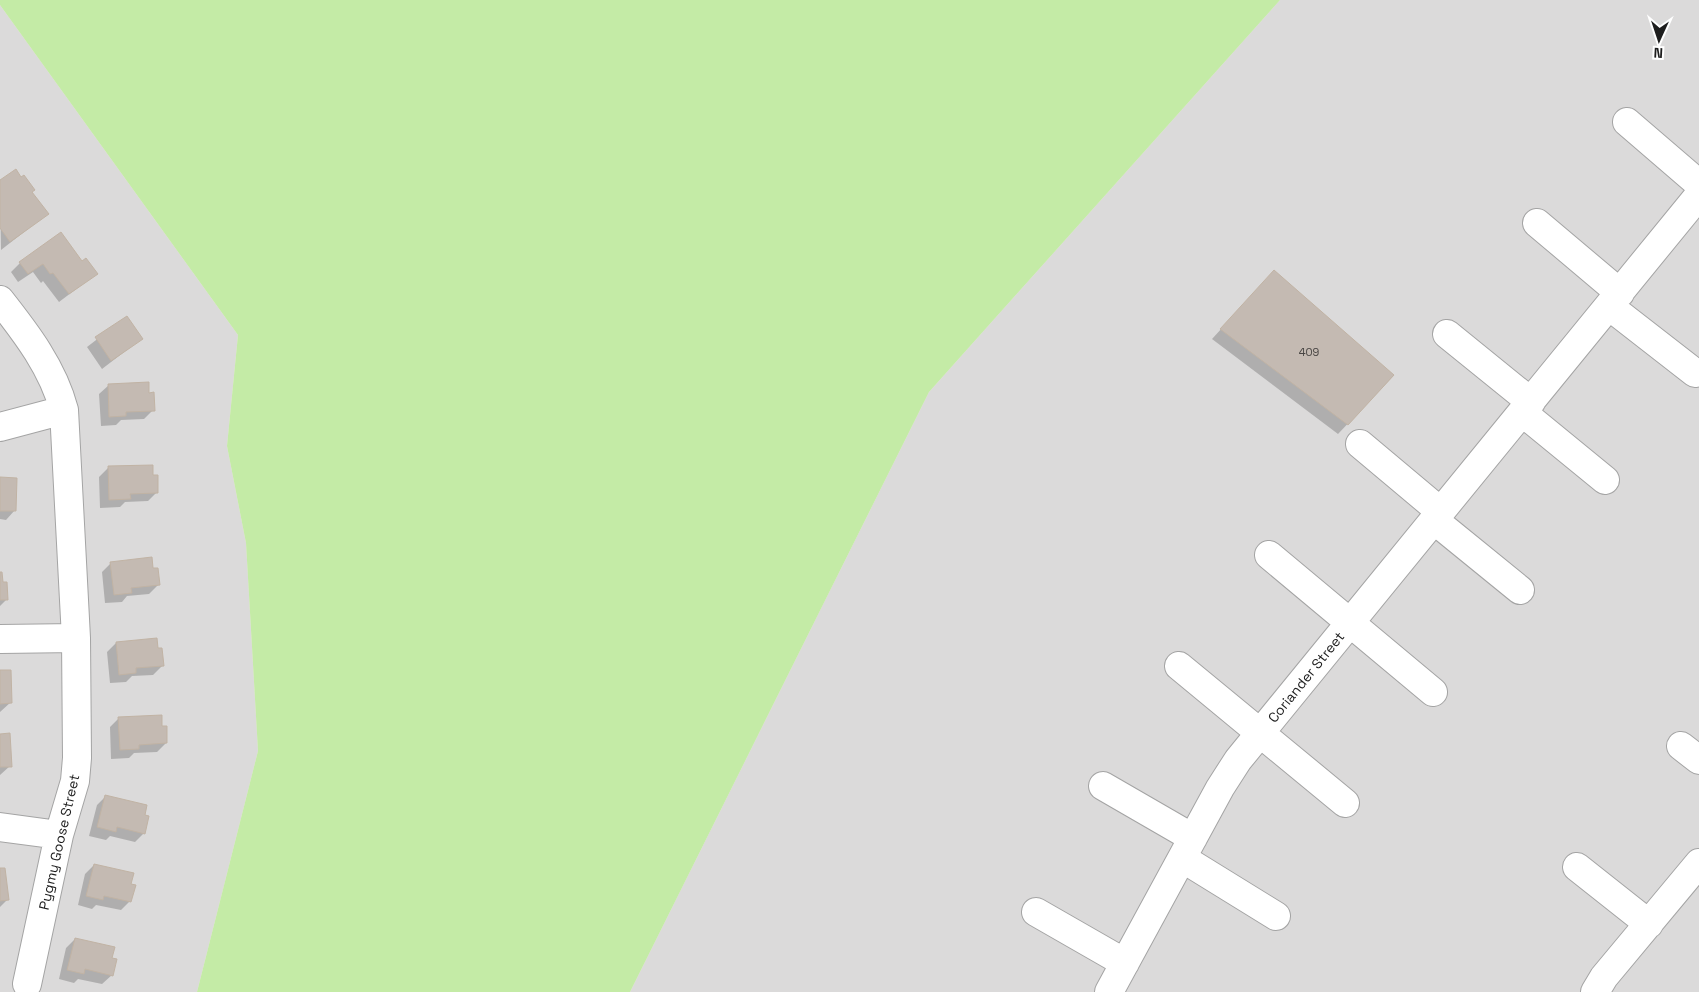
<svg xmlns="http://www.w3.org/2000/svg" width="1699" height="992" font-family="'Space Grotesk',sans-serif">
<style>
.residential{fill:#dbdada}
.grass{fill:#c4eba6}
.shadow{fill:#0003}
.building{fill:#c4bab2;stroke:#c1b3a4}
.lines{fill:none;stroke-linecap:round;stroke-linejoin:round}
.street-casing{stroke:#a4a4a4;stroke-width:30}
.street{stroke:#fff;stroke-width:28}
.labels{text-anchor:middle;stroke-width:5;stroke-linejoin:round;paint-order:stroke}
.number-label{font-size:11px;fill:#474442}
.street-label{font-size:14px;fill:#1d1d1d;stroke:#fff}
</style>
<rect width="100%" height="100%" fill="#efece3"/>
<path class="residential" d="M 1280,0 L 1699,0 L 1699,992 L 630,992 L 929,392 Z
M 0,5 L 238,335 L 227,446 L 246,543 L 258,751 L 197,992 L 0,992 Z"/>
<path class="grass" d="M 0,0 L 1280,0 L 929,392 L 630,992 L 197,992 L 258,751 L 246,543 L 227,446 L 238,335 L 0,5 Z"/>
<path class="shadow" d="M 0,182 L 31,192 L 47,214 L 1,250 Z
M 20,263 L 82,263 L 96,274 L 59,302 L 43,281 L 41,283 L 33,272 L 18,282 L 11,272 Z
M 1265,281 L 1393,376 L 1338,434 L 1212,339 Z
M 126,317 L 141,339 L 102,369 L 87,347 Z
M 109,385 L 148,394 L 153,410 L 144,419 L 121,420 L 116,425 L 101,426 L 99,394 Z
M 108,468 L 152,476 L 157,492 L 148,501 L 125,502 L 120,507 L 100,508 L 99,477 Z
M 0,479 L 15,510 L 6,520 L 0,519 Z
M 111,563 L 152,569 L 158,585 L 149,594 L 127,596 L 122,602 L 105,603 L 102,572 Z
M 0,573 L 6,600 L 0,606 Z
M 116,643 L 163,665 L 153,675 L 132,676 L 126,682 L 110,683 L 107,652 Z
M 0,672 L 11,702 L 0,712 Z
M 119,718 L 161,727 L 166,743 L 157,752 L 134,753 L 129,758 L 111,759 L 110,727 Z
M 0,735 L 10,766 L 0,775 Z
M 106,796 L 144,833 L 135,842 L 110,836 L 106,840 L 89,836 L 97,805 Z
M 94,865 L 130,884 L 130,901 L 121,910 L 96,905 L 92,909 L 78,905 L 85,874 Z
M 0,869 L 8,899 L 0,907 Z
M 75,939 L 111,959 L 112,975 L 102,984 L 78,979 L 74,983 L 59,979 L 66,948 Z"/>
<path class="building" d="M 16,169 L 21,177 L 24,175 L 35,190 L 32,192 L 49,214 L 10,242 L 0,228 L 0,180 Z
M 61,232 L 82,261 L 86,258 L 98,274 L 69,294 L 53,273 L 50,274 L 43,264 L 28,274 L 19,262 Z
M 1274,270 L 1394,375 L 1348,425 L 1220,329 Z
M 127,316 L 143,339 L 111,361 L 95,337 Z
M 149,382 L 149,393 L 154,392 L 155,411 L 126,412 L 126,416 L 109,417 L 108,384 Z
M 153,465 L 153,475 L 158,475 L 158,493 L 130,494 L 131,499 L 109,500 L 108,466 Z
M 0,477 L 17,478 L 16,511 L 0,511 Z
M 152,557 L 153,568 L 158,568 L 160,585 L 131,588 L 132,593 L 114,595 L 110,562 Z
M 0,572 L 2,572 L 3,582 L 7,582 L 8,600 L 0,600 Z
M 157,638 L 158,648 L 162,648 L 164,666 L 136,668 L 136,673 L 119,675 L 116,642 Z
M 0,670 L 11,670 L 12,703 L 0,704 Z
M 162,715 L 162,726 L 167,726 L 167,743 L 139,745 L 139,749 L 120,750 L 118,717 Z
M 10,733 L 12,767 L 0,767 L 0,734 Z
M 105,795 L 147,805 L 145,815 L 149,816 L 145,834 L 117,827 L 116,832 L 97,827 Z
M 94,864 L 134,873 L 131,884 L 136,885 L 131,902 L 104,896 L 103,900 L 86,896 Z
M 0,868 L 5,868 L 9,900 L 0,901 Z
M 75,938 L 115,947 L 112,958 L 117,959 L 113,976 L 85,969 L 84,974 L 67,970 Z"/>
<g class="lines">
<g class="street-casing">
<path id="street" d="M 1627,122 L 1699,184
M 1537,223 L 1620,293
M 0,300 C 26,333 53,368 64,410 L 76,638 L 77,758 L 75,781 L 59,835 L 27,984
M 1609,306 L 1695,373
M 1447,334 L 1531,402
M 1522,412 L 1605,480
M 0,427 L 64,410
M 1360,444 L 1441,512
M 1434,520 L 1520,590
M 1269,555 L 1433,692
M 0,639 L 76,638
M 1179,666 L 1345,803
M 1681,746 L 1699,760
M 1103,786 L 1193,838
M 0,827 L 59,835
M 1182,858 L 1276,916
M 1577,867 L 1649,924
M 1036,912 L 1125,963
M 1109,992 L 1220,788 L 1238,760 L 1699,195
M 1595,992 L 1604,977 L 1699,863"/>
</g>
<use href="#street" class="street"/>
</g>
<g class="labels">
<g class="number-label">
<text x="1309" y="356">409</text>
</g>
<g class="street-label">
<text transform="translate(1306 677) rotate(-51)" y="5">Coriander Street</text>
<text transform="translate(59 842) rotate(-77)" y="5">Pygmy Goose Street</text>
</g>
</g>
<g transform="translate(1659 40) rotate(183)" stroke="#ffffff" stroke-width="4" paint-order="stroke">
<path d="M0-4L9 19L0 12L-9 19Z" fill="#1d1d1d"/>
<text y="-8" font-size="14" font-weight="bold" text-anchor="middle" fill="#1d1d1d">N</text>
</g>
</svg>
